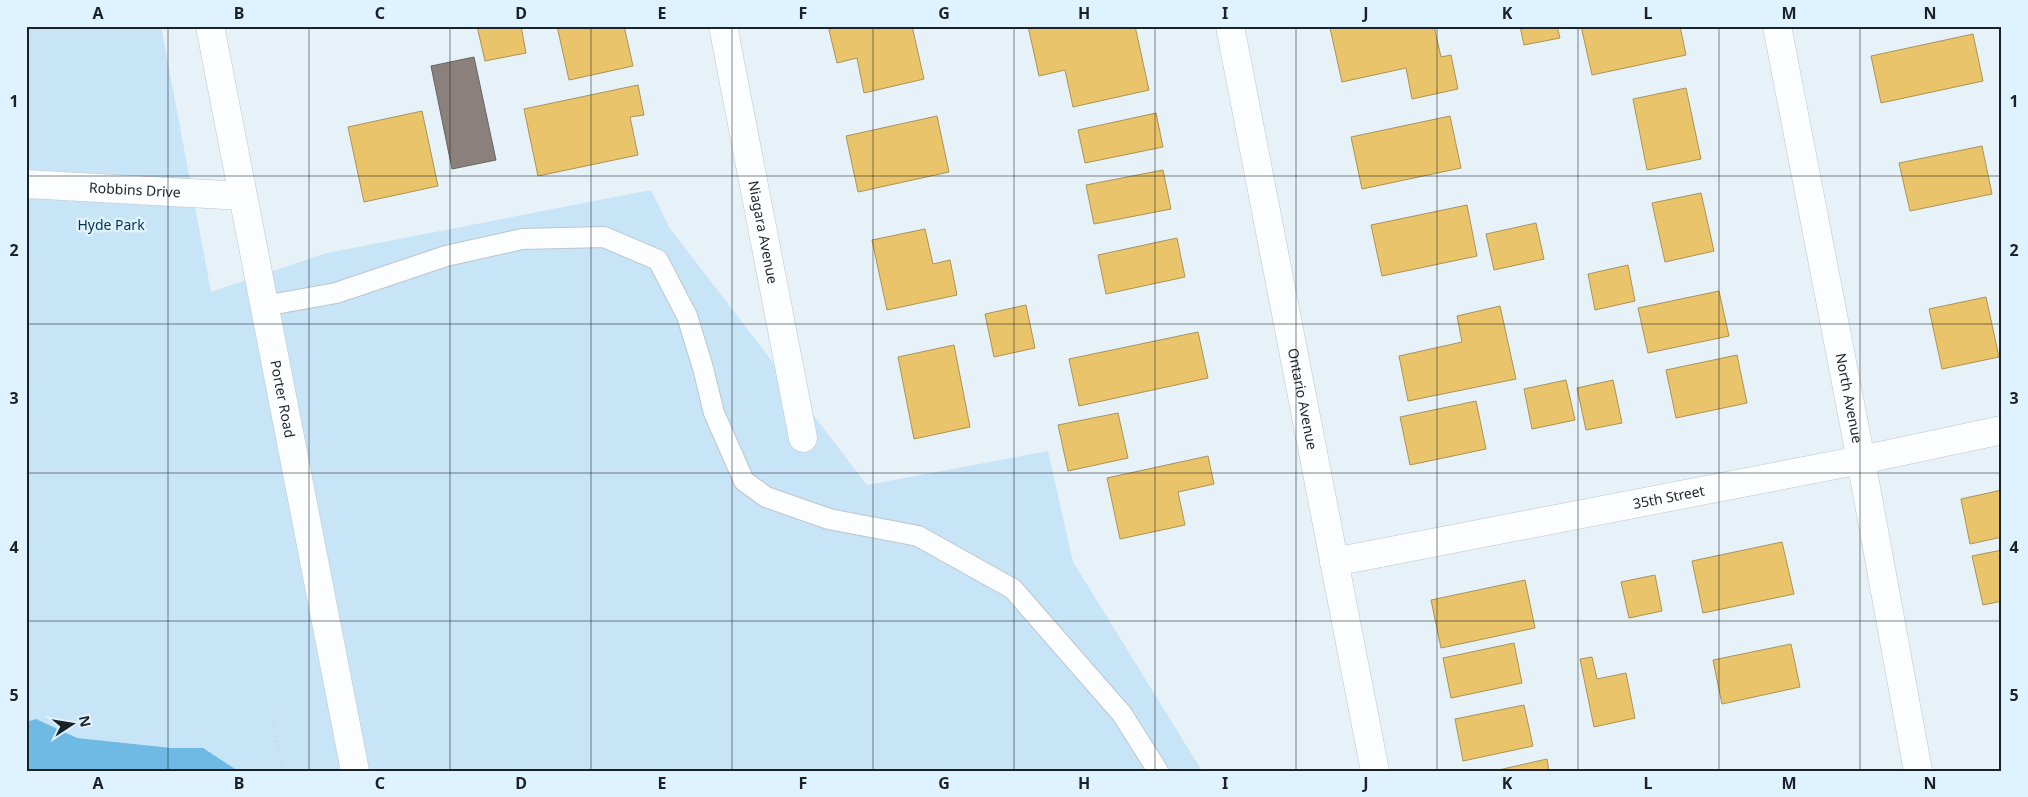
<svg xmlns="http://www.w3.org/2000/svg" width="2028" height="797" font-family="'Noto Sans',sans-serif">
<style>
.green{fill:#c8e4f7}
.water{fill:#6fb9e5}
.homes{fill:#e9c46a;stroke:#ab9356}
.industry{fill:#8a817c;stroke:#686463}
.lines{fill:none;stroke-linecap:round;stroke-linejoin:round}
.service-casing{stroke:#bdc6cd;stroke-width:22}
.minor-casing{stroke:#bdc6cd;stroke-width:29}
.secondary-casing{stroke:#bdc6cd;stroke-width:29}
.path{stroke:#d3d7d9;stroke-width:3;stroke-dasharray:1 4;stroke-linecap:butt}
.service{stroke:#fbfdfe;stroke-width:20}
.minor{stroke:#fbfdfe;stroke-width:28}
.secondary{stroke:#fbfdfe;stroke-width:28}
.grid{fill:none;stroke:#1a2228;stroke-width:1;stroke-opacity:0.55}
.labels{text-anchor:middle;stroke-width:5;stroke-linejoin:round;paint-order:stroke}
.street-label{font-size:14px;fill:#1a2228;stroke:#dff2ff}
.park-label{font-size:14px;fill:#06324a;stroke:#dff2ff}
.neatline{fill:none;stroke:#1a2228;stroke-width:2}
.grid-label{font-size:16px;text-anchor:middle;font-weight:bold;fill:#1a2228}
</style>
<rect width="100%" height="100%" fill="#e6f1f8"/>
<path class="green" d="M 26,26 L 161,26 L 211,292 L 327,253 L 651,190 L 669,227 L 867,485 L 1048,451 L 1073,562 L 1202,771 L 26,771 Z"/>
<path class="water" d="M 36,719 L 77,738 L 171,748 L 203,748 L 238,771 L 26,771 L 26,722 Z"/>
<path class="homes" d="M 477,26 L 521,26 L 526,53 L 485,61 Z
M 557,26 L 624,26 L 633,66 L 569,80 Z
M 828,26 L 912,26 L 924,79 L 864,93 L 857,58 L 837,63 Z
M 1028,26 L 1135,26 L 1149,90 L 1073,107 L 1065,70 L 1039,76 Z
M 1341,26 L 1434,26 L 1441,57 L 1451,55 L 1458,89 L 1412,99 L 1406,68 L 1342,82 L 1330,28 Z
M 1520,26 L 1557,26 L 1560,38 L 1524,45 Z
M 1581,26 L 1680,26 L 1686,55 L 1592,75 Z
M 1973,34 L 1983,81 L 1881,103 L 1871,56 Z
M 638,85 L 644,115 L 630,117 L 638,155 L 538,176 L 524,109 Z
M 1686,88 L 1701,159 L 1647,170 L 1633,99 Z
M 422,111 L 438,186 L 364,202 L 348,127 Z
M 1156,113 L 1163,147 L 1085,163 L 1078,130 Z
M 937,116 L 949,172 L 858,192 L 846,136 Z
M 1450,116 L 1461,168 L 1362,189 L 1351,137 Z
M 1982,146 L 1992,194 L 1910,211 L 1899,163 Z
M 1163,170 L 1171,209 L 1094,224 L 1086,185 Z
M 1701,193 L 1714,251 L 1665,262 L 1652,203 Z
M 1467,205 L 1477,256 L 1382,276 L 1371,225 Z
M 1536,223 L 1544,259 L 1494,270 L 1486,234 Z
M 925,229 L 933,264 L 950,260 L 957,295 L 887,310 L 872,240 Z
M 1177,238 L 1185,277 L 1106,294 L 1098,255 Z
M 1628,265 L 1635,301 L 1595,310 L 1588,274 Z
M 1719,291 L 1729,336 L 1648,353 L 1638,308 Z
M 1986,297 L 1999,357 L 1942,369 L 1929,309 Z
M 1026,305 L 1035,348 L 994,357 L 985,314 Z
M 1500,306 L 1516,379 L 1408,401 L 1399,356 L 1462,342 L 1457,316 Z
M 1198,332 L 1208,378 L 1079,406 L 1069,359 Z
M 954,345 L 970,427 L 914,439 L 898,357 Z
M 1737,355 L 1747,403 L 1676,418 L 1666,370 Z
M 1566,380 L 1575,420 L 1532,429 L 1524,389 Z
M 1613,380 L 1622,423 L 1586,430 L 1577,388 Z
M 1476,401 L 1486,449 L 1410,465 L 1400,417 Z
M 1118,413 L 1128,458 L 1068,471 L 1058,425 Z
M 1208,456 L 1214,484 L 1178,492 L 1185,525 L 1120,539 L 1107,478 Z
M 2002,490 L 2002,537 L 1970,544 L 1961,499 Z
M 1782,542 L 1794,594 L 1703,613 L 1692,561 Z
M 2002,550 L 2002,601 L 1983,605 L 1972,556 Z
M 1655,575 L 1662,611 L 1629,618 L 1621,582 Z
M 1525,580 L 1535,628 L 1441,648 L 1431,600 Z
M 1514,643 L 1522,683 L 1451,698 L 1443,658 Z
M 1791,644 L 1800,687 L 1722,704 L 1713,660 Z
M 1592,657 L 1597,679 L 1626,673 L 1635,718 L 1594,727 L 1580,659 Z
M 1524,705 L 1533,746 L 1463,761 L 1455,719 Z
M 1547,759 L 1549,771 L 1494,771 Z"/>
<path class="industry" d="M 474,57 L 496,160 L 452,169 L 431,66 Z"/>
<g class="lines">
<g class="service-casing">
<path id="service" d="M 264,306 L 336,293 L 446,256 L 522,239 L 604,237 L 658,260 L 687,316 L 703,368 L 714,413 L 744,481 L 766,497 L 829,519 L 918,536 L 1013,589 L 1122,714 L 1158,771"/>
</g>
<g class="minor-casing">
<g id="minor">
<path id="s1" d="M 723,26 L 803,438"/>
<path id="s2" d="M 1230,26 L 1375,771"/>
<path id="s3" d="M 1777,26 L 1861,460 L 1918,771"/>
<path id="s4" d="M 26,184 L 243,196"/>
<path id="s5" d="M 1334,562 L 1861,460 L 2002,430"/>
</g>
</g>
<g class="secondary-casing">
<g id="secondary">
<path id="s6" d="M 210,26 L 355,771"/>
</g>
</g>
<path class="path" d="M 26,34 L 56,26
M 272,716 L 282,771"/>
<use href="#service" class="service"/>
<use href="#minor" class="minor"/>
<use href="#secondary" class="secondary"/>
</g>
<path class="grid" d="M 168,26 L 168,771M 309,26 L 309,771M 450,26 L 450,771M 591,26 L 591,771M 732,26 L 732,771M 873,26 L 873,771M 1014,26 L 1014,771M 1155,26 L 1155,771M 1296,26 L 1296,771M 1437,26 L 1437,771M 1578,26 L 1578,771M 1719,26 L 1719,771M 1860,26 L 1860,771M 26,176 L 2002,176M 26,324 L 2002,324M 26,473 L 2002,473M 26,621 L 2002,621"/>
<g class="labels">
<g class="street-label">
<text dy="5" stroke="none"><textPath href="#s4" startOffset="109">Robbins Drive</textPath></text>
<text dy="5" stroke="none"><textPath href="#s1" startOffset="210">Niagara Avenue</textPath></text>
<text dy="5" stroke="none"><textPath href="#s2" startOffset="380">Ontario Avenue</textPath></text>
<text dy="5" stroke="none"><textPath href="#s3" startOffset="379">North Avenue</textPath></text>
<text dy="5" stroke="none"><textPath href="#s6" startOffset="380">Porter Road</textPath></text>
<text dy="5" stroke="none"><textPath href="#s5" startOffset="341">35th Street</textPath></text>
</g>
<g class="park-label">
<text x="111" y="230">Hyde Park</text>
</g>
</g>
<rect width="2028" height="797" fill="none" stroke="#dff2ff" stroke-width="55"/>
<g transform="translate(72 724) rotate(78)" stroke="#dff2ff" stroke-width="4" paint-order="stroke">
<path d="M0-4L9 19L0 12L-9 19Z" fill="#1a2228"/>
<text y="-8" font-size="14" font-weight="bold" text-anchor="middle" fill="#1a2228">N</text>
</g>
<rect x="28" y="28" width="1972" height="742" class="neatline"/>
<g class="grid-label">
<text x="98" y="19">A</text>
<text x="239" y="19">B</text>
<text x="380" y="19">C</text>
<text x="521" y="19">D</text>
<text x="662" y="19">E</text>
<text x="803" y="19">F</text>
<text x="944" y="19">G</text>
<text x="1084" y="19">H</text>
<text x="1225" y="19">I</text>
<text x="1366" y="19">J</text>
<text x="1507" y="19">K</text>
<text x="1648" y="19">L</text>
<text x="1789" y="19">M</text>
<text x="1930" y="19">N</text>
<text x="14" y="107">1</text>
<text x="2014" y="107">1</text>
<text x="14" y="256">2</text>
<text x="2014" y="256">2</text>
<text x="14" y="404">3</text>
<text x="2014" y="404">3</text>
<text x="14" y="553">4</text>
<text x="2014" y="553">4</text>
<text x="14" y="701">5</text>
<text x="2014" y="701">5</text>
<text x="98" y="789">A</text>
<text x="239" y="789">B</text>
<text x="380" y="789">C</text>
<text x="521" y="789">D</text>
<text x="662" y="789">E</text>
<text x="803" y="789">F</text>
<text x="944" y="789">G</text>
<text x="1084" y="789">H</text>
<text x="1225" y="789">I</text>
<text x="1366" y="789">J</text>
<text x="1507" y="789">K</text>
<text x="1648" y="789">L</text>
<text x="1789" y="789">M</text>
<text x="1930" y="789">N</text>
</g>
</svg>
